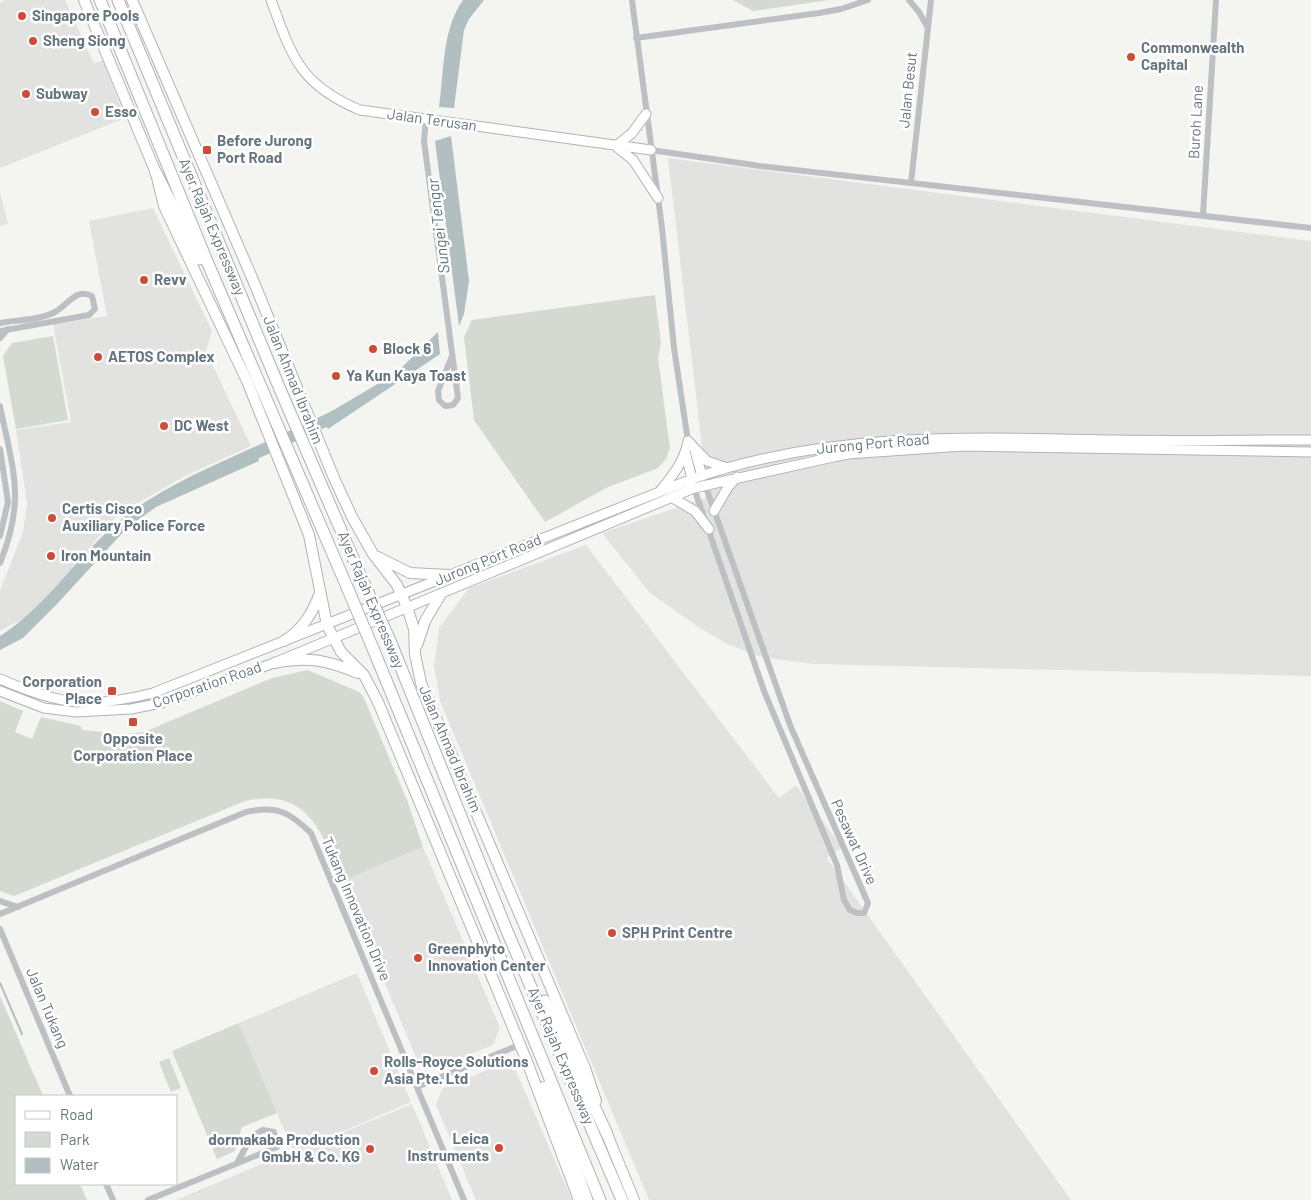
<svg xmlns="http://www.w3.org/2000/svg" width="1311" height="1200" font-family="Barlow,sans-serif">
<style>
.built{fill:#e2e3e1}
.green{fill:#d4d9d1}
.water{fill:#b2bfc1}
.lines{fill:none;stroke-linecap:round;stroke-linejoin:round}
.stream{stroke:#b2bfc1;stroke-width:2}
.river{stroke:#b2bfc1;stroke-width:12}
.secondary-casing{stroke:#aeb4b7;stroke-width:11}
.primary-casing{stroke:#b0b4b7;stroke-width:12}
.highway-casing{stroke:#afb3b6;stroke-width:13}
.street{stroke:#bcc0c3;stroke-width:6}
.secondary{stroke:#fff;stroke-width:9}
.primary{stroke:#fff;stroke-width:10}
.highway{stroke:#fff;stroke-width:11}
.highway-bridge-casing{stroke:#afb3b6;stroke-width:13;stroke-linecap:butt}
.highway-bridge{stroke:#fff;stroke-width:11}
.poi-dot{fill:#d04b35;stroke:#fff;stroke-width:2}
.labels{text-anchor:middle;stroke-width:5;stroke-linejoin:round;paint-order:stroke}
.poi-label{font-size:15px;font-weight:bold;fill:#66767f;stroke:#fff;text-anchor:start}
.street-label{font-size:15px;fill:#66767f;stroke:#fff}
.water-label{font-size:16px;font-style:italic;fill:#62777c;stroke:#fff}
</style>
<rect width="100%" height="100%" fill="#f4f4f1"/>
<path class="built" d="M 5,0 L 65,0 L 94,64 L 103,60 L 125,118 L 0,168 L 0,3 Z
M 668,158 L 1311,241 L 1311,676 L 814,664 L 761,657 L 729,645 L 700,628 L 650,593 L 602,533 L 708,497 Z
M 0,192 L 8,224 L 0,226 Z
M 153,208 L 212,331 L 206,351 L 251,446 L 185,476 L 117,515 L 43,604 L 33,613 L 0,631 L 0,591 L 23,532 L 27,503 L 16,430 L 71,422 L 53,324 L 107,316 L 89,221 Z
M 586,545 L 779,798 L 796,785 L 842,847 L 827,858 L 1071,1200 L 649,1200 L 440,701 L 434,665 L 439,628 L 469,588 Z
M 423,847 L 500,1028 L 493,1045 L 434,1069 L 418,1062 L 342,881 Z
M 357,973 L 411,1102 L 293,1153 L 412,1104 L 452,1200 L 176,1200 L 293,1151 L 239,1023 Z
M 499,1065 L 516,1071 L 572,1200 L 476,1200 L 436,1105 L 442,1089 Z"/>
<path class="green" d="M 733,0 L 829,0 L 753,11 Z
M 655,295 L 661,344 L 658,358 L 670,448 L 666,459 L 658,468 L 606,488 L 545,522 L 474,420 L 464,337 L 472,320 Z
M 53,336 L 68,420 L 16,429 L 3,356 L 12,343 Z
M 308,670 L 359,692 L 363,696 L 407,800 L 423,847 L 342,881 C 322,832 308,787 245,801 L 14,896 L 0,891 L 0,701 L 23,711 L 15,732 L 32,739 L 41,717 L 81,726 L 82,730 L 124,734 L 144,732 L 272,678 Z
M 0,996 L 43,1096 L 16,1096 L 16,1184 L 80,1184 L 87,1200 L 0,1200 Z
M 239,1023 L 277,1113 L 242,1127 L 235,1151 L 217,1159 L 172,1051 Z
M 169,1058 L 181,1088 L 171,1092 L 159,1062 Z"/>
<path class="water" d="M 463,0 L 484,0 L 469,19 L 464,30 L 454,108 L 439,107 C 444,72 442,29 463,0 Z
M 451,136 L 469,281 L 464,314 L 459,326 L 435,141 Z
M 438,332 L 440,354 L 328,429 L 322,417 L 396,373 Z
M 254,447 L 259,461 L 156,507 L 127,528 L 56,605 L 23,638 L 0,650 L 0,636 C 43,609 72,564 109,530 C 150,492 204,470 254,447 Z"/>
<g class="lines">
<path class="stream" d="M 0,983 L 22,1034"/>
<path class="river" d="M 241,460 L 338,415"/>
<g class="secondary-casing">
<path id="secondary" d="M 271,0 C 292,57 300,85 360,110 L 651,150
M 616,146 L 632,133 L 646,114
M 618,148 L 633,160 L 658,198
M 688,441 L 707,461 L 727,468
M 695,451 L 702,476
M 686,455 L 692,479
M 660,491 C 673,475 684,462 688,441
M 671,497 L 695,511 L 709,529
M 714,511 L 728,487 L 737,477
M 0,679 C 60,705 89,709 153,693 L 692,479 C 828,431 972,437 1114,440 C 1180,441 1245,440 1311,440
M 0,691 L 44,708 L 76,712 L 131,709 L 161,703 L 274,663 L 694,488 L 824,459 L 848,454 L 963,446 L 1311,452"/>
</g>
<g class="primary-casing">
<path id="primary" d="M 84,0 L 156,173 L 164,206 L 247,381 L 309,535 L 327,625 L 341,652 L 364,675 L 378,702 L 526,1059 L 579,1200
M 132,0 L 253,280 L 334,478 L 352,517 L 373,554 L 397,585 L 407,607 L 414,629 L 415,654 L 421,683 L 585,1068 L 596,1101
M 378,557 L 410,573 L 449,575
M 284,641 C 303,629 312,614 320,593
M 417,645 L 425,621 L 441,594
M 274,663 C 309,656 326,660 358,673
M 604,1127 L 634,1200"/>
</g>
<g class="highway-casing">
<path id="highway" d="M 100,0 L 206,259 L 347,587
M 118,0 L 279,387 L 362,579
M 156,173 L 199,259
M 391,643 L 507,931 L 622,1200
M 374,651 L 600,1200
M 545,1001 L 607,1134
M 545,1087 L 587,1200"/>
</g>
<path class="street" d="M 632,0 L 662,228 L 674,348 L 688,441
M 909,0 L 919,12 L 928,28
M 636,38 L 819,13 L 841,9 L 868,0
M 426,119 L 424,141 C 435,227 447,312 458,398 L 453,405 L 445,406 L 439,400 L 438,391 L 452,356
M 651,150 L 760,166 L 1311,228
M 911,183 L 931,0
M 1203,215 L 1216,0
M 0,323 C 17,320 40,320 55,312 C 67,306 76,287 92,296 L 95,309 L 89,315 L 0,331
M 0,338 L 8,329
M 0,406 C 13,470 26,499 0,563
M 0,449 L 8,502 L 0,536
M 693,485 L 764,691 L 837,865 L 844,900 L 850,910 L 857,913 L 864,913 L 868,903 L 790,725 L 702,476
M 0,901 L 18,907
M 0,914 L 246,812 C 277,805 289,812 311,833 L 464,1200
M 0,929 L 70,1096
M 417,1087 L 519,1045
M 106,1184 L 113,1200
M 148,1200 L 277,1147 L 274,1132 L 263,1130 L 252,1136 L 237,1163"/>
<use href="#secondary" class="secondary"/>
<use href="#primary" class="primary"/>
<use href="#highway" class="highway"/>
<g class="highway-bridge-casing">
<path id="highway-bridge" d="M 362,579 L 391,643
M 347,587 L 374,651"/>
</g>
<use href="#highway-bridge" class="highway-bridge"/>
</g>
<g class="poi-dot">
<circle cx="22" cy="16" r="5"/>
<circle cx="33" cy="41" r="5"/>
<circle cx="1131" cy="57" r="5"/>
<circle cx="26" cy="94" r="5"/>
<circle cx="95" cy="112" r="5"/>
<rect x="202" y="145" width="10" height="10" rx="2.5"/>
<circle cx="144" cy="280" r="5"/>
<circle cx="373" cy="349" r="5"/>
<circle cx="98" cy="357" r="5"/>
<circle cx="336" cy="376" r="5"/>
<circle cx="164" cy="426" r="5"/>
<circle cx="52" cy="518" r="5"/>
<circle cx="51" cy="556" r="5"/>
<rect x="107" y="686" width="10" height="10" rx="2.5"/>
<rect x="128" y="717" width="10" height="10" rx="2.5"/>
<circle cx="612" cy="933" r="5"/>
<circle cx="418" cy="958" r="5"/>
<circle cx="374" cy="1071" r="5"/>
<circle cx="499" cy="1148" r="5"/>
<circle cx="370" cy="1149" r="5"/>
</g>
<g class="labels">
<g class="poi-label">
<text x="32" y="21">Singapore Pools</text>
<text x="43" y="46">Sheng Siong</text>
<text x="1141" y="53">Commonwealth<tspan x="1141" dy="17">Capital</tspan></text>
<text x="36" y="99">Subway</text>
<text x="105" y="117">Esso</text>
<text x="217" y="146">Before Jurong<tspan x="217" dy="17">Port Road</tspan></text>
<text x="154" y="285">Revv</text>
<text x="383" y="354">Block 6</text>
<text x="108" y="362">AETOS Complex</text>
<text x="346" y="381">Ya Kun Kaya Toast</text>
<text x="174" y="431">DC West</text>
<text x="62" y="514">Certis Cisco<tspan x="62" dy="17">Auxiliary Police Force</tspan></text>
<text x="61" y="561">Iron Mountain</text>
<text x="102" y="687" text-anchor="end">Corporation<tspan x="102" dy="17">Place</tspan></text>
<text x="133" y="744" text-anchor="middle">Opposite<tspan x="133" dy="17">Corporation Place</tspan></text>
<text x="622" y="938">SPH Print Centre</text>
<text x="428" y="954">Greenphyto<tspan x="428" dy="17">Innovation Center</tspan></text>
<text x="384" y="1067">Rolls-Royce Solutions<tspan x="384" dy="17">Asia Pte. Ltd</tspan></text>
<text x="489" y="1144" text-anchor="end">Leica<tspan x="489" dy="17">Instruments</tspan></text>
<text x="360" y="1145" text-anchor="end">dormakaba Production<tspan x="360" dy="17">GmbH &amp; Co. KG</tspan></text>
</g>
<g class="street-label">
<text transform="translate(908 90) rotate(-84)" y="5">Jalan Besut</text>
<text transform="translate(432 120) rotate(8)" y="5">Jalan Terusan</text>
<text transform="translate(1196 122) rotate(-87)" y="5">Buroh Lane</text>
<text transform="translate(212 227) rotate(67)" y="5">Ayer Rajah Expressway</text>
<text transform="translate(293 380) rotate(68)" y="5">Jalan Ahmad Ibrahim</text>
<text transform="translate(873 444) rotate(-5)" y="5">Jurong Port Road</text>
<text transform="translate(488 560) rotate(-22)" y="5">Jurong Port Road</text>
<text transform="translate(371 600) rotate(67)" y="5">Ayer Rajah Expressway</text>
<text transform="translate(207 685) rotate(-19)" y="5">Corporation Road</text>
<text transform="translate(450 749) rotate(67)" y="5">Jalan Ahmad Ibrahim</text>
<text transform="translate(854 842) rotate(66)" y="5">Pesawat Drive</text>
<text transform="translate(356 909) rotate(67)" y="5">Tukang Innovation Drive</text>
<text transform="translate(47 1008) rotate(67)" y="5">Jalan Tukang</text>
<text transform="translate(561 1056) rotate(67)" y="5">Ayer Rajah Expressway</text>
</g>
<g class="water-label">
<text transform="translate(438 226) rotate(-97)" y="6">Sungei Tengar</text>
</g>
</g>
<rect x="15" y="1095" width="162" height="90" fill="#ffffff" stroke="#c2c8cc"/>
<rect x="25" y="1111" width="25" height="8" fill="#ffffff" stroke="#c2c8cc"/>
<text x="60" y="1120" font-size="15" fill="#66767f">Road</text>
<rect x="25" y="1132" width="25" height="15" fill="#d4d9d1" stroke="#c2c8cc"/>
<text x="60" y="1145" font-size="15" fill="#66767f">Park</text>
<rect x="25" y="1158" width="25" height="15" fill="#b2bfc1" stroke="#c2c8cc"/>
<text x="60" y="1170" font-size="15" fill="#66767f">Water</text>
</svg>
